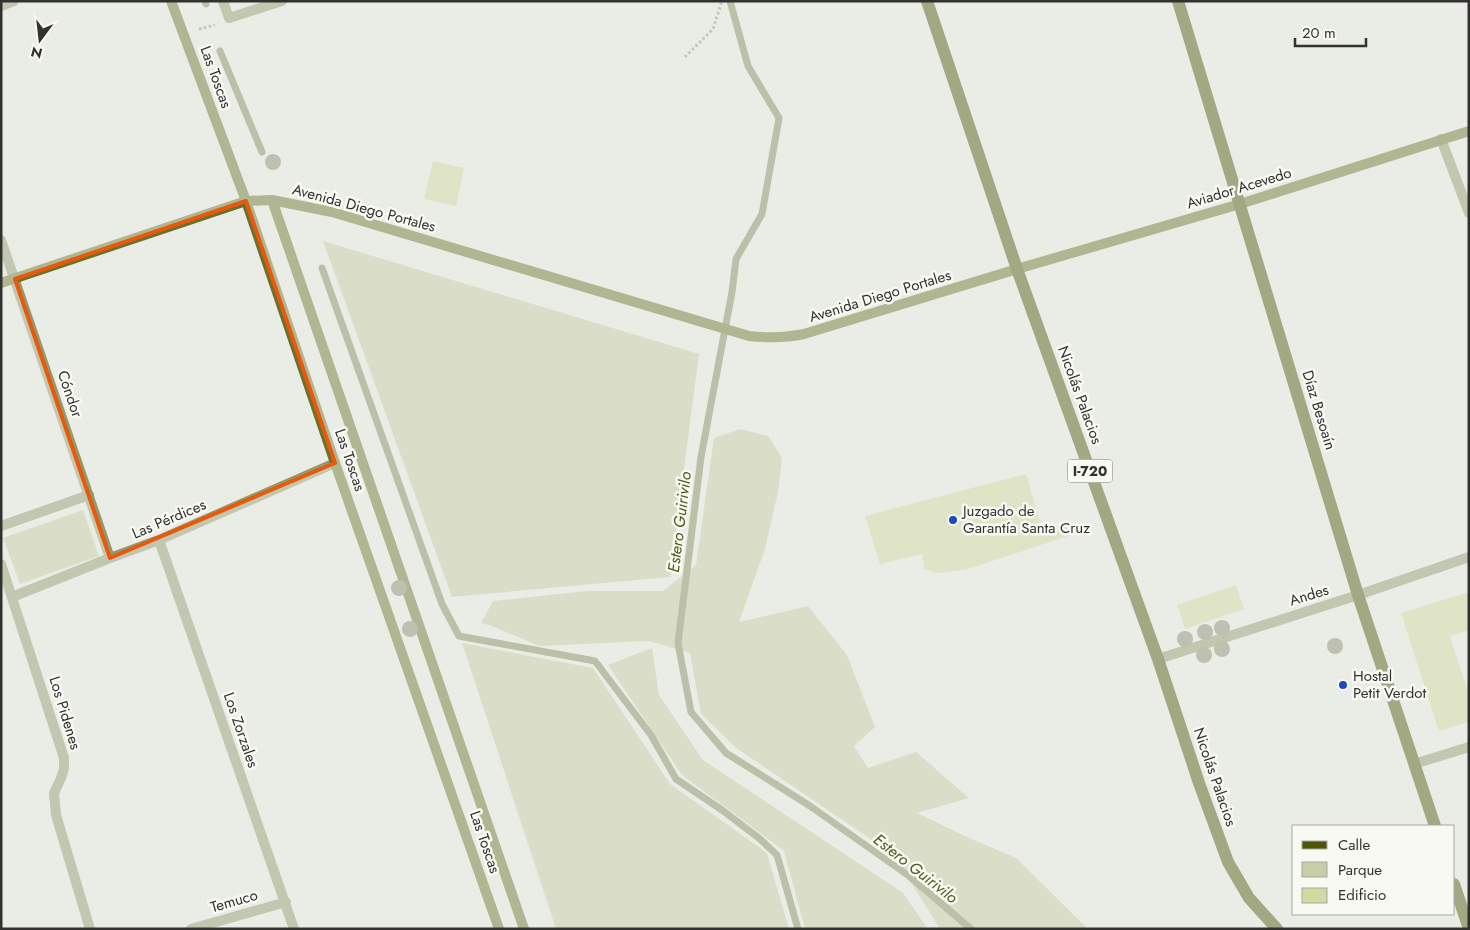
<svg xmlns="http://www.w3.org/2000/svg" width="1470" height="930" font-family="Jost,sans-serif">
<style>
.green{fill:#c7cda7}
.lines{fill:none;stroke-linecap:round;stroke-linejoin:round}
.stream{stroke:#848a61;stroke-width:7}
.building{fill:#d2daa1}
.path{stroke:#969893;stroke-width:3;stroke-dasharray:2.5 2.5;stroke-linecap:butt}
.lane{stroke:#93996e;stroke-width:10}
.street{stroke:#93996e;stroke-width:10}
.secondary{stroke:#6a712d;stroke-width:10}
.primary{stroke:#4d5407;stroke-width:12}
.tree{fill:#898c72}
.marked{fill:none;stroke:#e8590c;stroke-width:4;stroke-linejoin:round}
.poi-dot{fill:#224bb9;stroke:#f8f9f3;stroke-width:2}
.labels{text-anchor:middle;stroke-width:5;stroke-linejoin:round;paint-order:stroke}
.shield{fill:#f8f9f3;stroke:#6d6e6a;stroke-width:1}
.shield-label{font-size:14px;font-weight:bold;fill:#31322f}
.street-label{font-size:15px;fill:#31322f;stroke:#f8f9f3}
.poi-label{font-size:15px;fill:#31322f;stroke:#f8f9f3;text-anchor:start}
.water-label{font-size:16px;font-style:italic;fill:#52591a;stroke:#f8f9f3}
</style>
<rect width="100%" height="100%" fill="#eaece6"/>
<path class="green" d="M 323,241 L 699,354 L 670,577 L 452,597 Z
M 740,429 L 768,436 L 782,458 L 778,492 L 765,549 L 739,622 L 808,606 L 847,655 L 875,727 L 854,746 L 868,768 L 916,752 L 969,798 L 917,813 L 969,838 L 1016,858 L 1088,929 L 940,929 L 894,855 L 736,748 L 701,714 L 690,653 L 649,641 L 539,646 L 492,626 L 481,623 L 493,601 L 586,591 L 663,591 L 696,565 L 714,438 Z
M 83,510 L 99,556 L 20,584 L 3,538 Z
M 462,643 L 593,668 L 670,784 L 767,853 L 789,929 L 556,929 Z
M 652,648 L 659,695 L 703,760 L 903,893 L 928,929 L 805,929 L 784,851 L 682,775 L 608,665 Z"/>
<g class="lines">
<path class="stream" d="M 205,1 L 206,4
M 730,1 L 748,66 L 779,118 L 762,214 L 736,259 L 732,292 L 701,457 L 678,643 L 691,712 L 726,753 L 810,806 L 909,876 L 971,929
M 220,51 L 262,152
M 322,268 L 442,604 L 459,636 L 595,661 L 651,735 L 676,779 L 722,810 L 760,839 L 777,855 L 798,929"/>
</g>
<path class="building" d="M 433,161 L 464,168 L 456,206 L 424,199 Z
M 1026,474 L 1042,529 L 1067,524 L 1071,535 L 968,569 L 940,573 L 924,569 L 922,554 L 880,564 L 865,516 Z
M 1236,585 L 1244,609 L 1185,629 L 1177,605 Z
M 1469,592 L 1469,630 L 1450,636 L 1469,695 L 1469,722 L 1439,731 L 1401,613 Z"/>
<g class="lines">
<path class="path" d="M 199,29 L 215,25
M 685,57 L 713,29 L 722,1"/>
<path class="lane" d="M 1414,764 L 1469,747"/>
<path class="street" d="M 223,1 L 229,18 L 282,1
M 1,6 L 14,1
M 1441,139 L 1469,213
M 1,240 L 110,558
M 1,526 L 89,495
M 159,540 L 294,929
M 1,564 L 64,758 L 64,769 L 61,778 L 54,793 L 56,815 L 90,929
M 12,597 L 110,558 L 159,540 L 335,463
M 1158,659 L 1358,595 L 1469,557
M 191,929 L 286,902"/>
<path class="secondary" d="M 171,1 L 246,201 L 335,463 L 499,929
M 272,200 L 524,929
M 1,283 L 246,201 L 272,200 L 332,212 L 749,336 C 768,338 785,338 804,334 L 1017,269 L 1240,204 L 1469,131"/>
<path class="primary" d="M 927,1 L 1017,269 L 1158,659 L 1199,783 L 1228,862 L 1249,898 L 1277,929
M 1178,1 L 1358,595 L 1435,826
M 1454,884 L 1469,929"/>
</g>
<g class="tree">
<circle cx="273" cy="162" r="8"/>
<circle cx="399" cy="588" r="8"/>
<circle cx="1222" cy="628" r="8"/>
<circle cx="410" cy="629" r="8"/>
<circle cx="1205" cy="632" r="8"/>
<circle cx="1185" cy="639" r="8"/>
<circle cx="1335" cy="646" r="8"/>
<circle cx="1222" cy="649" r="8"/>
<circle cx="1204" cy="655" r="8"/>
</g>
<path d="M0 0H1470V930H0ZM 246,201 L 335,463 L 110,558 L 15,279 Z" fill="#eaece6" fill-opacity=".55" fill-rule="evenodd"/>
<path class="marked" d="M 246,201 L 335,463 L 110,558 L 15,279 Z"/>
<g class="poi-dot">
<circle cx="953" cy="520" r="5"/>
<circle cx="1343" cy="685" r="5"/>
</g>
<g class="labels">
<rect class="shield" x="1067.5" y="459.5" width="45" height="23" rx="4"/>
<g class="shield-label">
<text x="1090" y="476">I-720</text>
</g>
<g class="street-label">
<text transform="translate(216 77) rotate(70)" y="5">Las Toscas</text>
<text transform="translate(1239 188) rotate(-17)" y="5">Aviador Acevedo</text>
<text transform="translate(364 208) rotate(15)" y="5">Avenida Diego Portales</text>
<text transform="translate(880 296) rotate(-17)" y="5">Avenida Diego Portales</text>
<text transform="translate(70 394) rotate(71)" y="5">Cóndor</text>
<text transform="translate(1080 395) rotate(70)" y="5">Nicolás Palacios</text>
<text transform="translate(1319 410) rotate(73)" y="5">Díaz Besoaín</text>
<text transform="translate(350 460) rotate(71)" y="5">Las Toscas</text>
<text transform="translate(169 519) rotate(-23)" y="5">Las Pérdices</text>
<text transform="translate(1309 595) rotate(-17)" y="5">Andes</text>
<text transform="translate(65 713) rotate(73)" y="5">Los Pidenes</text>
<text transform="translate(241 730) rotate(71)" y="5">Los Zorzales</text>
<text transform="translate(1215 777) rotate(71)" y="5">Nicolás Palacios</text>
<text transform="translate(485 842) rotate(71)" y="5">Las Toscas</text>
<text transform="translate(234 901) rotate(-16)" y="5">Temuco</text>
</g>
<g class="poi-label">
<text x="963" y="516">Juzgado de<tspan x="963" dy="17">Garantía Santa Cruz</tspan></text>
<text x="1353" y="681">Hostal<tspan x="1353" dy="17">Petit Verdot</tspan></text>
</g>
<g class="water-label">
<text transform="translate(679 522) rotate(-83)" y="6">Estero Guirivilo</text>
<text transform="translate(916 868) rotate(38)" y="6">Estero Guirivilo</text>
</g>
</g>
<rect width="1470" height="930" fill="none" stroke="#31322f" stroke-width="5"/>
<rect x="1292" y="825" width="162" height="90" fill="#f8f9f3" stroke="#a8a9a5"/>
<rect x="1302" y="841" width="25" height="8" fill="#4d5407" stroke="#a8a9a5"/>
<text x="1338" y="850" font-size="15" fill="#31322f">Calle</text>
<rect x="1302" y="862" width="25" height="15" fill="#c7cda7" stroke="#a8a9a5"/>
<text x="1338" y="875" font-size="15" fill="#31322f">Parque</text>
<rect x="1302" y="888" width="25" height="15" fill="#d2daa1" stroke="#a8a9a5"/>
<text x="1338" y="900" font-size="15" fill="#31322f">Edificio</text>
<g transform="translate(40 40) rotate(195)" stroke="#f8f9f3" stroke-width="4" paint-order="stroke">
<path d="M0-4L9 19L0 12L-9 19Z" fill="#31322f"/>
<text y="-8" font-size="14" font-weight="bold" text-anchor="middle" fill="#31322f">N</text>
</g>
<path d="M1295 38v8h71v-8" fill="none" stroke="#31322f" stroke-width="2.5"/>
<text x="1302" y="38" font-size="15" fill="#31322f" stroke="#f8f9f3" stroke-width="4" paint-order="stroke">20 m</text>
</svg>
